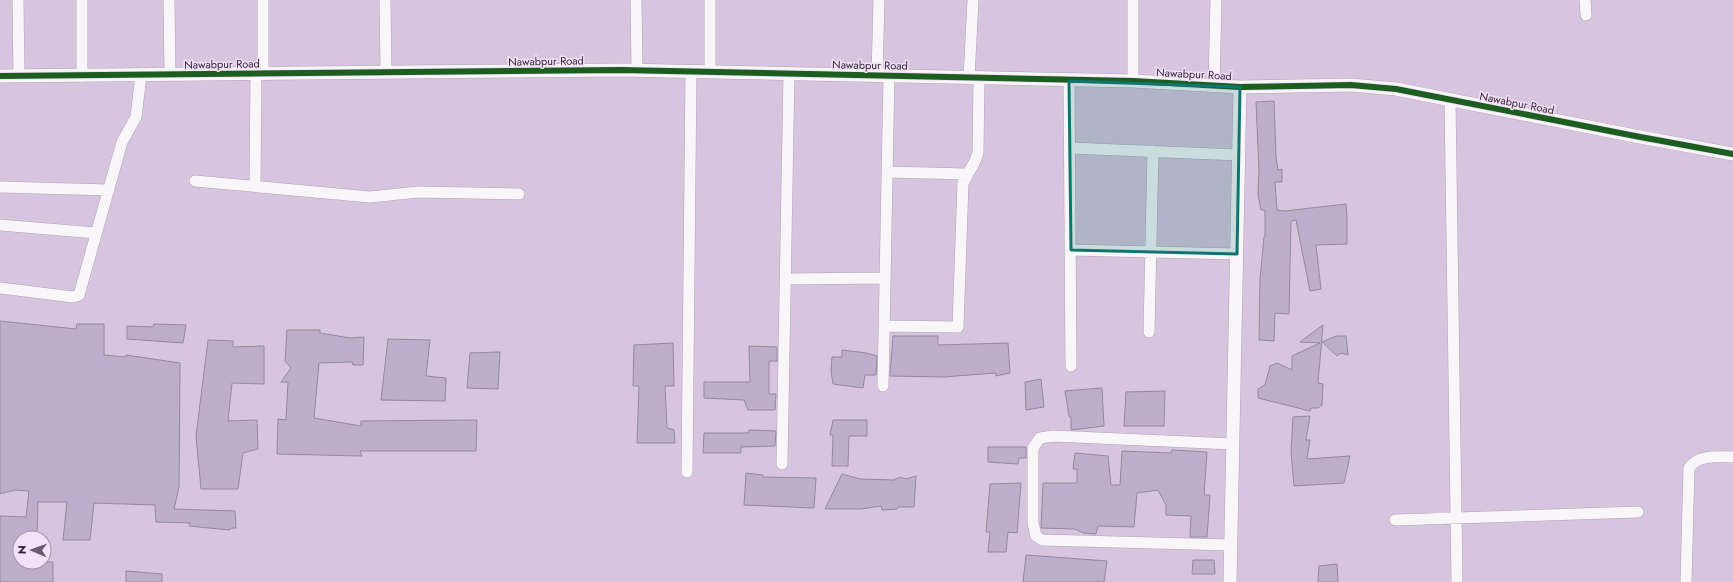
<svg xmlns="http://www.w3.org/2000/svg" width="1733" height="582" font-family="Jost,sans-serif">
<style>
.building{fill:#bdafcc;stroke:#94899d}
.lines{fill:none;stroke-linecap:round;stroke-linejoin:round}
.minor-casing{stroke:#b2a2b6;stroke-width:12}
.tertiary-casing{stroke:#b2a2b6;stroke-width:14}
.minor{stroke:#f9f6fa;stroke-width:11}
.tertiary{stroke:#f9f6fa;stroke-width:13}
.cycleway-casing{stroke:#f3e1f9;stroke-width:8}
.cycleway{stroke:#1b5e20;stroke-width:6}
.marked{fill:#0f766e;fill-opacity:0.2;stroke:#0f766e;stroke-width:3;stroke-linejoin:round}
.labels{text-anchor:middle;stroke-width:3;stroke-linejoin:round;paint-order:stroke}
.street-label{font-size:11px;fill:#302234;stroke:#f3e1f9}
</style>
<rect width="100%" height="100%" fill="#d7c4de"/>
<path class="building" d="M 1274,101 L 1276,157 L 1278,170 L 1282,169 L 1282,182 L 1275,182 L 1277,210 L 1285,211 L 1346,204 L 1347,216 L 1347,244 L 1316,245 L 1321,289 L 1310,291 L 1296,220 L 1291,221 L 1289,314 L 1275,313 L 1274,341 L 1259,340 L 1260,279 L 1264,237 L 1265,237 L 1265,210 L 1261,210 L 1258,195 L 1259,170 L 1256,102 Z
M 0,321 L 76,329 L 77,324 L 104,324 L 104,355 L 126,357 L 126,355 L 180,363 L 179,487 L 174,509 L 235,511 L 236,528 L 231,528 L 230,530 L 189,526 L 190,523 L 156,522 L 155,505 L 94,503 L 90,540 L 63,540 L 67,502 L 38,502 L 37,538 L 20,538 L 20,562 L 53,562 L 53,582 L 0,582 L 0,516 L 26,517 L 29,491 L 15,490 L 0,494 Z
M 154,324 L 186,325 L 183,343 L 127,339 L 127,326 L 153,327 Z
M 1323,325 L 1318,383 L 1323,384 L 1322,405 L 1318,408 L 1311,408 L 1310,411 L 1258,398 L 1258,389 L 1265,385 L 1270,366 L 1277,363 L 1292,370 L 1292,356 L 1320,343 L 1300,342 Z
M 287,330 L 320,330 L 320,333 L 350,338 L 364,337 L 363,365 L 353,365 L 352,362 L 319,363 L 314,418 L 361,426 L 361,421 L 477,420 L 476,451 L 360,451 L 362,456 L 277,454 L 278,419 L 286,420 L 288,382 L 281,382 L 291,368 L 285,361 Z
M 893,336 L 938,336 L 938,345 L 1008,343 L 1010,373 L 996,376 L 996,373 L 943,377 L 890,376 Z
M 1336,336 L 1346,336 L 1348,355 L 1341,353 L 1337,356 L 1322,342 Z
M 388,339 L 430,340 L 426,376 L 446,378 L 445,401 L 381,400 Z
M 208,340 L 233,341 L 233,347 L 264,346 L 264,384 L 232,383 L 228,421 L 257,420 L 258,449 L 243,453 L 238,489 L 201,489 L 196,436 Z
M 673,343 L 674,386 L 665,386 L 667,428 L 674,430 L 675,443 L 637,443 L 639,386 L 633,386 L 634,345 Z
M 749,346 L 777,347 L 777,361 L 769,361 L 769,394 L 776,394 L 775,410 L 748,410 L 744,400 L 704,398 L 704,382 L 750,382 Z
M 842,350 L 866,353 L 877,356 L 876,375 L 865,375 L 863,388 L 833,384 L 831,370 L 832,357 L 842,357 Z
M 500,352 L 498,389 L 467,388 L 470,353 Z
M 1041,379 L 1044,407 L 1026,410 L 1025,382 Z
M 1102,388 L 1104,426 L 1071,430 L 1071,417 L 1069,416 L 1065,391 Z
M 1165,391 L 1164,426 L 1124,426 L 1126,392 Z
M 1310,416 L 1306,440 L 1310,440 L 1307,459 L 1350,456 L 1344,483 L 1294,486 L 1291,451 L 1293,417 Z
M 833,420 L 867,420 L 867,436 L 849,436 L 848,466 L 832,466 L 833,435 L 830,435 Z
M 749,430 L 776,431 L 775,446 L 741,447 L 741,453 L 703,453 L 704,433 L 749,433 Z
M 988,447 L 1026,447 L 1026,458 L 1019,458 L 1018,464 L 988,462 Z
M 1172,450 L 1207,452 L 1204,495 L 1210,495 L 1207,537 L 1190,537 L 1191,516 L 1166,515 L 1166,505 L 1158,490 L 1137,493 L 1134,527 L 1098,526 L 1096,534 L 1083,533 L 1075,529 L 1041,528 L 1043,483 L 1077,483 L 1077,469 L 1073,469 L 1075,453 L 1108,456 L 1111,485 L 1120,485 L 1122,451 L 1171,453 Z
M 746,473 L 763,475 L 763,477 L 816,478 L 814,508 L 744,505 Z
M 842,474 L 860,479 L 894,480 L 900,477 L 906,479 L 916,476 L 914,507 L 898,507 L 897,509 L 882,510 L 881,506 L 861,509 L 825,509 Z
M 1021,483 L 1017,533 L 1008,532 L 1006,552 L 988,552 L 990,532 L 986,532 L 990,484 Z
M 1026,555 L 1107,561 L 1104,582 L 1023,582 Z
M 1193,560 L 1214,560 L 1215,574 L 1192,574 Z
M 1337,564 L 1338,582 L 1318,582 L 1319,566 Z
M 126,571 L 162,574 L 162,582 L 126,582 Z"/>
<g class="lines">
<g class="minor-casing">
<path id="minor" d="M 18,0 L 19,76
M 169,0 L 170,75
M 263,0 L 263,74
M 385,0 L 386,72
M 636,0 L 637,70
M 710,0 L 710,72
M 1585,0 L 1586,15
M 877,75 L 879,0
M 82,76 L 82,0
M 969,78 L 973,0
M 1069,81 L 1071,366
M 1133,81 L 1133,0
M 1214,85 L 1216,0
M 1450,99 L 1457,582
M 1070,148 L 1238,155
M 887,172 L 967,174
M 195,181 L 370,197 L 418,192 L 519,194
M 255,186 L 256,74
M 0,187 L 109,190
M 0,225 L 96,233
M 1071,250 L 1237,254
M 786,279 L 885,278
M 0,288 L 73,297 L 79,295 L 122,142 L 136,117 L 141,75
M 884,326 L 958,327 L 963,183 L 975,161 L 978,153 L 979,78
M 1149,332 L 1153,151
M 883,386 L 889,75
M 782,464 L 789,73
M 687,472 L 691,71
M 1395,520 L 1638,512
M 1230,545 L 1042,540 L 1036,536 L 1033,523 L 1033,448 L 1040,438 L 1053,436 L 1232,444
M 1686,582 L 1689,468 C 1698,454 1718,457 1733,457"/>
</g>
<g class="tertiary-casing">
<path id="tertiary" d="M 0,76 L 621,70 L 1133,81 L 1240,87 L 1351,85 L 1396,89 L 1635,136 L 1733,154
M 1230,582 L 1240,87"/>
</g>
<use href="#minor" class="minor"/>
<use href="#tertiary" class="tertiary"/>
<g class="cycleway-casing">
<path id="cycleway" d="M 0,76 L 621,70 L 1133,81 L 1240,87 L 1351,85 L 1396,89 L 1635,136 L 1733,154"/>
</g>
<use href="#cycleway" class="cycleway"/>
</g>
<path class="marked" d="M 1069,81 L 1240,87 L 1237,254 L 1071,250 Z"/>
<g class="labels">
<g class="street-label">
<text transform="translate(546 61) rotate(-1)" y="4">Nawabpur Road</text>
<text transform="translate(222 64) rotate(-1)" y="4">Nawabpur Road</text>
<text transform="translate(870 65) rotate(1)" y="4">Nawabpur Road</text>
<text transform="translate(1194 74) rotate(3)" y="4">Nawabpur Road</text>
<text transform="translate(1517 103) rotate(11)" y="4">Nawabpur Road</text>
</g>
</g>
<g transform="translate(32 550) rotate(272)"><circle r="19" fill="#f3e1f9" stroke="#a595aa"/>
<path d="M0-3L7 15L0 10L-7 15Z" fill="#6a5b70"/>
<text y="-6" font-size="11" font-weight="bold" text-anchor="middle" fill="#302234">N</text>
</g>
</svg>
